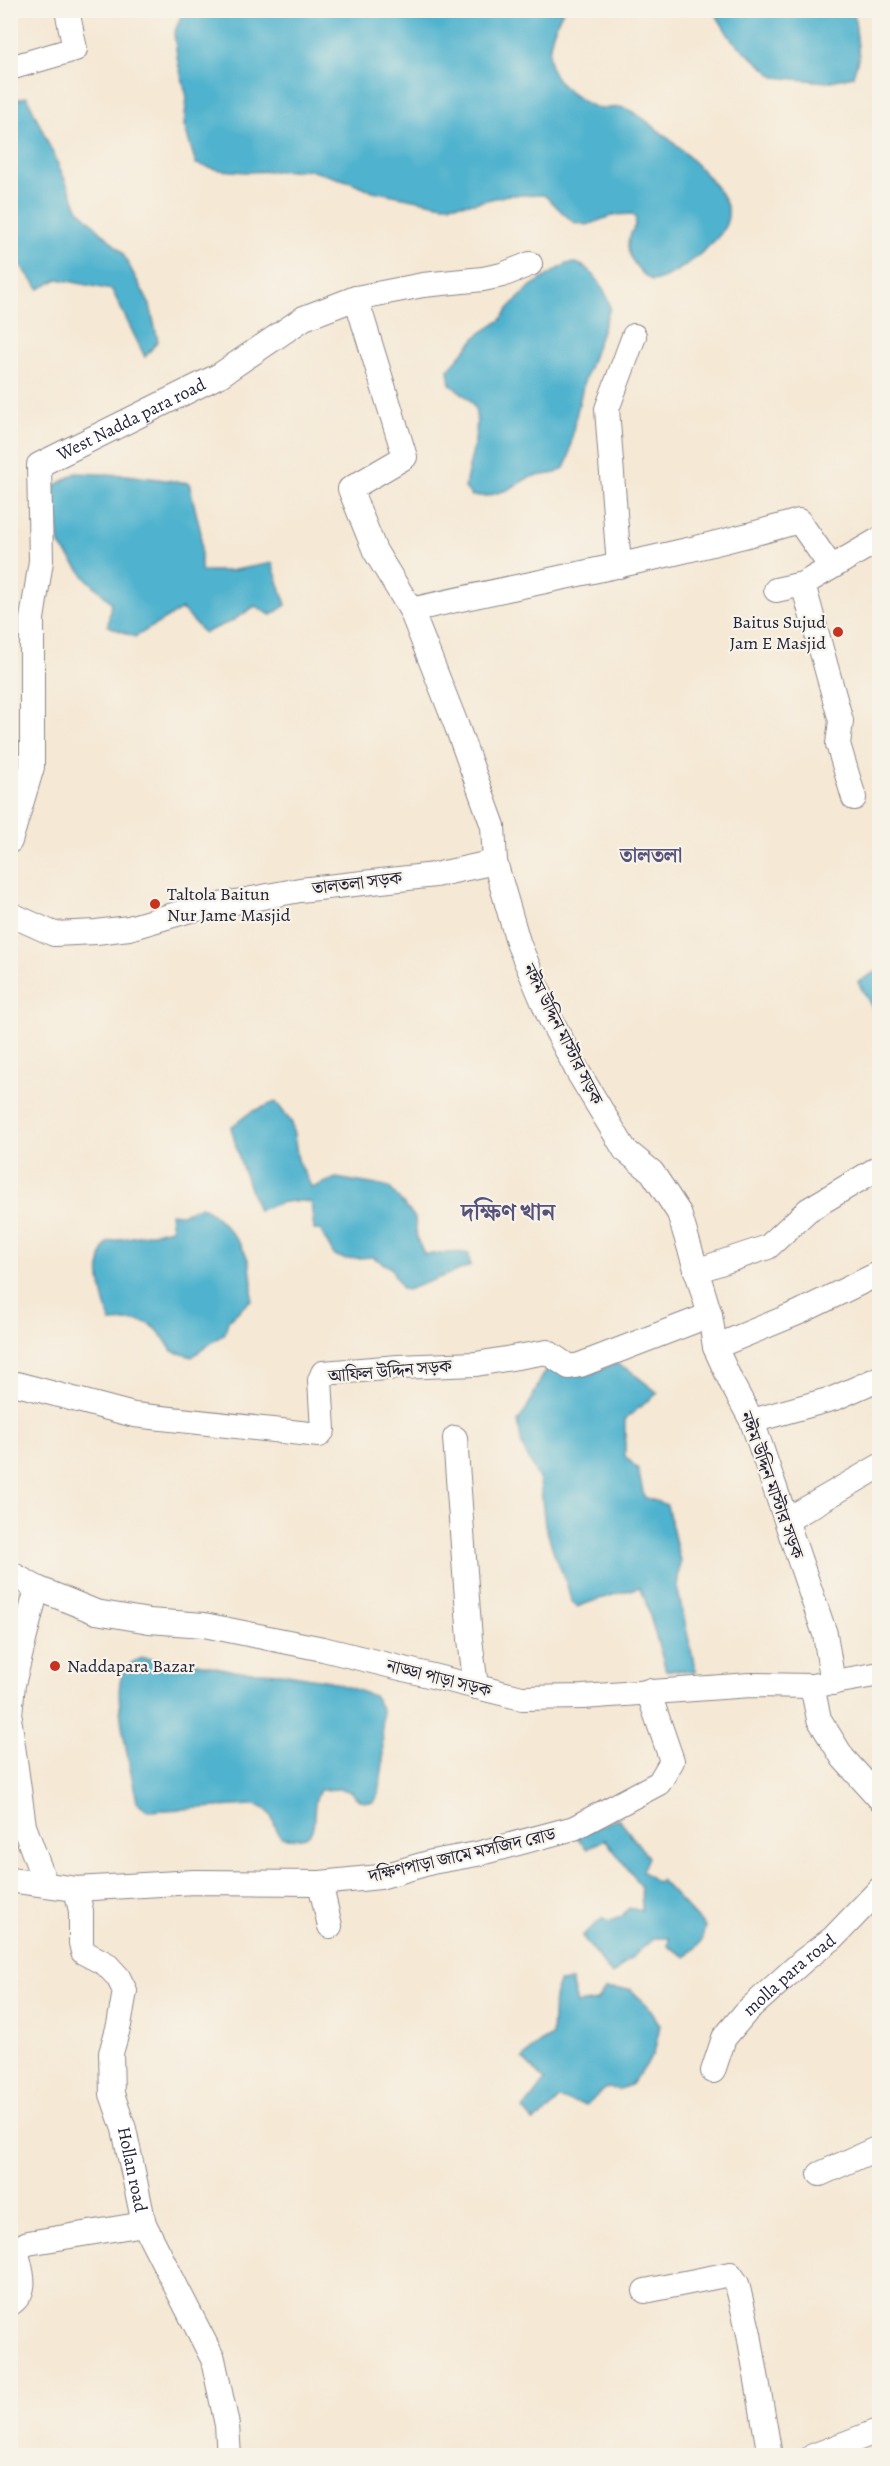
<svg xmlns="http://www.w3.org/2000/svg" width="890" height="2466" font-family="Alegreya,'Noto Serif Bengali',serif">
<style>
.water{fill:#4fb2ce;stroke:#386a84;stroke-width:1.5}
.lines{fill:none;stroke-linecap:round;stroke-linejoin:round}
.minor-casing{stroke:#8c8588;stroke-width:26}
.minor{stroke:#fff;stroke-width:24}
.poi-dot{fill:#c8321e;stroke:#f7f3e8;stroke-width:2}
.labels{text-anchor:middle;stroke-width:4.5;stroke-linejoin:round;paint-order:stroke}
.street-label{font-size:18px;fill:#22223b;stroke:#f7f3e8}
.poi-label{font-size:18px;fill:#22223b;stroke:#f7f3e8;text-anchor:start}
.neighbourhood-label{font-size:20px;font-weight:bold;fill:#56527c;stroke:#f7f3e8}
.district-label{font-size:24px;font-weight:bold;fill:#56527c;stroke:#f7f3e8}
</style>
<rect width="100%" height="100%" fill="#f7f3e8"/>
<filter id="ink" filterUnits="userSpaceOnUse"><feTurbulence type="fractalNoise" baseFrequency=".0167" numOctaves="2"/><feDisplacementMap in="SourceGraphic" scale="12" xChannelSelector="R" yChannelSelector="G"/><feConvolveMatrix kernelMatrix="1 2 1 2 8 2 1 2 1" color-interpolation-filters="sRGB"/></filter>
<filter id="wash" filterUnits="userSpaceOnUse"><feTurbulence type="fractalNoise" baseFrequency=".008" numOctaves="4" result="noise"/><feDisplacementMap in="SourceGraphic" scale="24" xChannelSelector="R" yChannelSelector="G"/><feGaussianBlur stdDeviation="1.35" result="paint"/><feColorMatrix in="noise" values="0 0 0 0 0 0 0 0 0 0 0 0 0 0 0 0 0 1.4 0 .05"/><feComposite in="paint" operator="in"/></filter>
<g filter="url(#wash)">
<rect width="100%" height="100%" fill="#f5e8d4"/>
<path class="water" d="M 183,11 L 563,11 C 552,30 542,59 557,79 C 565,90 584,104 598,108 C 607,110 617,105 625,108 C 651,119 724,183 728,210 C 730,230 713,242 700,254 C 688,265 668,278 652,281 C 639,272 622,253 630,236 C 633,229 636,227 636,218 L 632,214 L 614,215 L 587,225 L 573,222 L 544,195 L 508,195 L 474,203 L 443,205 L 373,191 L 351,182 L 309,170 L 246,172 L 219,170 L 196,164 L 184,125 L 187,97 L 178,63 L 174,34 Z
M 716,11 L 854,11 L 859,56 L 853,76 L 827,82 L 775,77 L 731,39 L 718,18 Z
M 27,97 L 79,210 L 122,252 L 150,305 L 158,341 L 145,357 L 112,290 L 58,279 L 39,289 L 11,253 L 11,101 Z
M 576,263 C 593,268 607,291 610,308 L 584,382 L 574,425 L 569,457 L 564,468 L 556,473 L 530,477 L 507,490 L 487,496 L 472,496 L 465,488 C 467,467 485,421 472,403 C 468,396 457,390 450,384 L 448,370 L 478,335 L 501,320 L 509,308 L 531,286 L 566,264 Z
M 76,473 L 127,475 L 189,483 L 201,533 L 201,571 L 229,571 L 272,563 L 286,605 L 271,615 L 255,606 L 232,621 L 204,633 L 182,609 L 135,637 L 108,626 L 111,602 L 85,577 L 60,545 L 53,487 Z
M 879,970 L 880,1018 L 878,1018 L 858,982 Z
M 276,1102 L 292,1123 L 298,1160 L 312,1188 L 336,1178 L 389,1187 L 415,1218 L 417,1239 L 424,1254 C 440,1255 454,1250 469,1254 L 470,1266 L 407,1290 L 402,1289 L 391,1268 L 373,1257 L 344,1259 L 334,1255 L 320,1230 L 314,1230 L 311,1202 C 290,1199 277,1203 258,1211 L 240,1161 L 231,1127 L 251,1112 Z
M 199,1207 C 211,1209 216,1217 225,1226 C 249,1251 253,1265 252,1299 L 228,1321 L 225,1333 L 192,1357 L 172,1351 C 152,1318 148,1320 110,1322 C 104,1297 91,1265 108,1242 L 172,1229 L 170,1213 L 182,1214 Z
M 554,1362 L 572,1375 L 590,1374 L 615,1363 L 629,1370 L 658,1393 L 625,1419 L 625,1456 L 638,1469 L 644,1497 L 667,1505 L 680,1561 L 677,1587 L 696,1672 L 666,1670 L 645,1599 L 639,1587 C 618,1594 597,1599 577,1607 L 571,1601 L 566,1581 L 557,1562 L 545,1525 L 540,1481 L 522,1446 L 518,1421 C 534,1403 538,1375 554,1362 Z
M 143,1658 L 197,1663 L 235,1671 L 281,1673 L 330,1681 L 374,1696 L 382,1710 L 383,1764 L 379,1793 L 373,1802 C 362,1803 357,1800 350,1791 L 340,1789 L 320,1790 C 305,1813 330,1846 281,1837 C 270,1821 275,1808 253,1805 L 148,1811 L 137,1802 C 132,1775 112,1698 122,1675 C 127,1665 133,1661 143,1658 Z
M 618,1818 L 648,1857 L 642,1871 L 656,1882 L 661,1880 L 705,1927 L 701,1942 L 686,1957 L 668,1946 L 669,1938 L 654,1938 L 612,1975 L 582,1936 L 603,1918 L 608,1922 L 621,1917 L 629,1908 L 642,1911 L 641,1886 L 605,1839 L 587,1849 L 576,1836 Z
M 571,1981 L 577,2004 L 597,2001 L 605,1989 L 630,1989 L 647,2005 L 660,2025 L 654,2054 L 642,2071 L 630,2085 L 620,2089 L 606,2088 L 586,2105 L 559,2099 L 543,2116 L 533,2121 L 523,2109 L 545,2081 L 523,2059 L 535,2046 L 552,2036 L 554,1997 L 559,1982 Z"/>
</g>
<g filter="url(#ink)">
<g class="lines">
<g class="minor-casing">
<g id="minor">
<path d="M 10,68 L 75,49 L 67,10"/>
<path d="M 356,298 L 405,457 L 350,489 L 375,551 L 411,610 L 457,727 L 493,826 L 495,862 L 519,945 L 550,1018 L 578,1072 L 625,1150 L 652,1172 L 679,1213 L 710,1315 L 715,1347 L 732,1384 L 752,1421 L 825,1634 L 833,1683"/>
<path d="M 619,566 L 607,409 L 634,336"/>
<path d="M 803,584 L 841,721 L 838,744 L 854,798"/>
<path d="M 776,590 L 803,584 L 880,539"/>
<path d="M 411,610 C 541,580 672,558 799,521 L 831,567"/>
<path id="s1" d="M 10,841 L 32,767 L 32,619 L 41,561 L 39,465 L 220,375 L 304,318 L 356,298 L 423,285 L 483,279 L 502,275 L 530,264"/>
<path d="M 10,914 L 54,934 L 96,932 L 129,928 L 187,911 L 300,890 L 435,875 L 495,862"/>
<path d="M 696,1271 L 768,1247 L 808,1210 L 880,1167"/>
<path d="M 715,1347 L 800,1312 L 880,1273"/>
<path d="M 10,1385 L 17,1384 L 134,1415 L 319,1435 L 323,1430 L 320,1380 L 323,1373 L 398,1367 L 476,1364 L 547,1352 L 569,1367 L 580,1365 L 710,1315"/>
<path d="M 752,1421 L 835,1398 L 880,1378"/>
<path d="M 455,1438 L 470,1639 L 476,1687"/>
<path d="M 787,1520 L 880,1466"/>
<path d="M 10,1573 L 37,1588 L 96,1612 L 149,1621 L 204,1625 L 323,1649 L 522,1698 L 583,1697 L 750,1685 L 812,1686 L 880,1674"/>
<path d="M 812,1686 L 819,1719 L 843,1758 L 880,1799"/>
<path d="M 10,1715 L 13,1684 L 37,1588"/>
<path d="M 10,1724 L 24,1826 L 45,1883"/>
<path d="M 10,1880 L 76,1889 L 194,1882 L 320,1883 L 380,1877 L 432,1862 L 477,1854 L 574,1828 L 659,1783 L 672,1761 L 648,1691"/>
<path d="M 320,1883 L 330,1926"/>
<path id="s2" d="M 76,1889 L 81,1911 L 81,1943 L 83,1952 L 106,1964 L 118,1977 L 125,1991 L 119,2025 L 111,2053 L 112,2094 L 124,2129 L 144,2224 L 213,2359 L 227,2425 L 229,2456"/>
<path id="s3" d="M 713,2071 L 724,2038 L 746,2012 L 804,1960 L 833,1938 L 880,1889"/>
<path d="M 820,2174 L 876,2149 L 880,2151"/>
<path d="M 645,2291 L 730,2274 L 737,2284 L 749,2334 L 770,2456"/>
<path d="M 10,2304 C 31,2290 20,2270 16,2249 L 28,2243 L 144,2224"/>
<path d="M 813,2456 L 880,2430"/>
</g>
</g>
<use href="#minor" class="minor"/>
</g>
</g>
<g class="poi-dot">
<circle cx="838" cy="632" r="6"/>
<circle cx="155" cy="904" r="6"/>
<circle cx="55" cy="1666" r="6"/>
</g>
<g class="labels">
<g class="street-label">
<text dy="6" stroke="none"><textPath href="#s1" startOffset="483">West Nadda para road</textPath></text>
<text transform="translate(357 883) rotate(-7)" y="6">তালতলা সড়ক</text>
<text transform="translate(563 1034) rotate(63)" y="6">নঈম উদ্দিন মাস্টার সড়ক</text>
<text transform="translate(390 1371) rotate(-5)" y="6">আফিল উদ্দিন সড়ক</text>
<text transform="translate(772 1485) rotate(70)" y="6">নঈম উদ্দিন মাস্টার সড়ক</text>
<text transform="translate(439 1678) rotate(14)" y="6">নাড্ডা পাড়া সড়ক</text>
<text transform="translate(462 1855) rotate(-13)" y="6">দক্ষিণপাড়া জামে মসজিদ রোড</text>
<text dy="6" stroke="none"><textPath href="#s3" startOffset="126">molla para road</textPath></text>
<text dy="6" stroke="none"><textPath href="#s2" startOffset="306">Hollan road</textPath></text>
</g>
<g class="poi-label">
<text x="826" y="628" text-anchor="end">Baitus Sujud<tspan x="826" dy="21">Jam E Masjid</tspan></text>
<text x="167" y="900">Taltola Baitun<tspan x="167" dy="21">Nur Jame Masjid</tspan></text>
<text x="67" y="1672">Naddapara Bazar</text>
</g>
<g class="neighbourhood-label">
<text x="651" y="862">তালতলা</text>
</g>
<g class="district-label">
<text x="508" y="1220">দক্ষিণ খান</text>
</g>
</g>
<rect width="890" height="2466" fill="none" stroke="#f7f3e8" stroke-width="36"/>
</svg>
